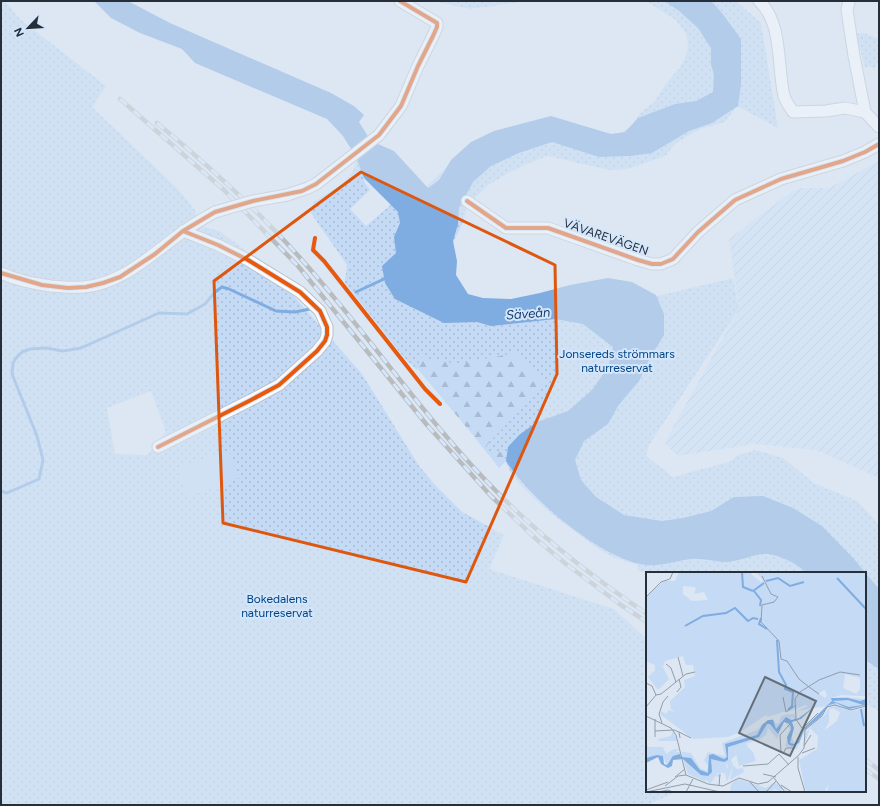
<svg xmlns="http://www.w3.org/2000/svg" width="880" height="806" font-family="Figtree,sans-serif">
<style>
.industrial{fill:url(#industrial-furrows)}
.forest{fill:url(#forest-firs)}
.park{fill:url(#park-dots);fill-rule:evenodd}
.pitch{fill:#c4daf5}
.water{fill:#7face1}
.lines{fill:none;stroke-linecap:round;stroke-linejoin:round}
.stream{stroke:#7face1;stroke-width:3}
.minor-casing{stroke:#b8c1cb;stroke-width:13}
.minor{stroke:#fafbfd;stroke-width:11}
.rail-casing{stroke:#b9bcbf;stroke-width:4.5}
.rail{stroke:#d3e6fc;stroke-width:3;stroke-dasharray:9;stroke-linecap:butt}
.minor-bridge-casing{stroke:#b8c1cb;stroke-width:13;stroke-linecap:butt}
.minor-bridge{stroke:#fafbfd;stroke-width:11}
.cycleway-casing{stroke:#d3e6fc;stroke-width:6}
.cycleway{stroke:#e8590c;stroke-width:4}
.marked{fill:none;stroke:#de570e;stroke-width:3;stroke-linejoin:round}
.labels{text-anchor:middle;stroke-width:4;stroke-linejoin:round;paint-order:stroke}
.street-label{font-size:12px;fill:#252e39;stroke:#d3e6fc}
.park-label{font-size:12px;fill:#004383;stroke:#d3e6fc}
.water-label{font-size:13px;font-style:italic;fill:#133d6b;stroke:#d3e6fc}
.inset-river{fill:none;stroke:#7face1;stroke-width:2}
.inset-road{fill:none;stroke:#939da9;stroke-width:1}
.view{fill:#656f7a;fill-opacity:0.15;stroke:#656f7a;stroke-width:2}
.inset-edge{fill:none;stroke:#252e39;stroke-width:2}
</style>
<defs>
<pattern id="industrial-furrows" width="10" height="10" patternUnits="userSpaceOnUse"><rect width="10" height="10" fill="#cce0f8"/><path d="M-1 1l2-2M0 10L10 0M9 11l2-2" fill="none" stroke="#afc0d5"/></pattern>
<pattern id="forest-firs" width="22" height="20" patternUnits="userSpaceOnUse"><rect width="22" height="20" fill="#c4daf5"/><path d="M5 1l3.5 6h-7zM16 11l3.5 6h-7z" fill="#a8bbd3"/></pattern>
<pattern id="park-dots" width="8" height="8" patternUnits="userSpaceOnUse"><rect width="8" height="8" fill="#c4daf5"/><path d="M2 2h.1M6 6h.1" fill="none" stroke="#a8bbd3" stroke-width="1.8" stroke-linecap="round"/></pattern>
</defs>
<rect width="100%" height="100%" fill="#dce7f3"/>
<path class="industrial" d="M 879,161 L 879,478 L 816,450 L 755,444 L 678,456 L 664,443 L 739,309 L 729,239 L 794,190 L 802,188 L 829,188 Z"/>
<path class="forest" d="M 385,283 L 583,324 L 506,461 L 499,468 L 472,434 L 347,284 Z"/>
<path class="park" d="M 1,1 L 5,1 L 20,19 L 106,86 L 92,107 L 178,189 L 195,210 L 200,225 L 221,232 L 270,269 L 362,374 L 419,466 L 435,485 L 462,512 L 504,535 L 489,569 L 614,609 L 647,639 L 647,791 L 679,791 L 647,805 L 1,805 ZM 151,391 L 166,432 L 147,455 L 115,454 L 107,408 Z
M 433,1 L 528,1 L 470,9 Z
M 646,1 L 736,1 L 761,23 L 778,128 L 737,106 L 725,122 L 700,129 L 676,143 L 665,156 L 628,169 L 609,170 L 548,156 L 531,162 L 510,172 L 487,186 L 467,206 L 464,220 L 452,245 L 451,279 L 473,307 L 653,297 L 733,278 L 739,309 L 649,445 L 646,456 L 673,477 L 728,462 L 739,455 L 755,450 L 783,458 L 814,483 L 857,501 L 879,524 L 879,711 L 865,704 L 865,573 L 649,573 L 638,571 L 638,565 C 626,562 614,558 603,552 C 598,549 593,545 588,541 C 568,527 500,479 505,452 L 488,451 L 486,446 L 546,382 L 515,353 L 457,364 L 420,357 L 417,370 C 390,344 365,320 344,289 L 347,265 L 311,213 L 312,205 L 314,202 C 327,192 344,186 352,173 C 355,168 355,162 358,158 L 365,183 L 370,190 L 350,209 L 366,226 L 393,203 L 415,197 L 446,168 L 485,139 L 615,137 L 632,126 L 640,113 L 654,102 L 665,85 L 681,66 L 687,53 L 688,44 L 686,34 L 676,20 Z
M 864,33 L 879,39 L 879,61 L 874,69 L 868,66 L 867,68 L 863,65 L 864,64 L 857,37 L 855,37 L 855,34 Z"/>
<path class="pitch" d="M 229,450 L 239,478 L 188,497 L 177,469 Z"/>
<path class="water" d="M 94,1 L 128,1 L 170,23 L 331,93 L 354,106 L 364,115 L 359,122 L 371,141 L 394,151 L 428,188 L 439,180 L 451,160 L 471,142 L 494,131 L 551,116 L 611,134 L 625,132 L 638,118 L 675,104 L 696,101 L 713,92 L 714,74 L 711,65 L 711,48 L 698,28 L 678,10 L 664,1 L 711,1 L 722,13 L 741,39 L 741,85 L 738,106 L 712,123 L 689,131 L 652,153 L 631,156 L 599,157 L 552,142 L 519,153 L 491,166 L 473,182 L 459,208 L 458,224 L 453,241 L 457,261 L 456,275 L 468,294 L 483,298 L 511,299 L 540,293 L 570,285 L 608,278 L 632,282 L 656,295 L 664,314 L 664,335 L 650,358 L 639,381 L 618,406 L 608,424 L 584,441 L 575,460 L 581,480 L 596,497 L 624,515 L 662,521 L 683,518 L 711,511 L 734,497 L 763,496 L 793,508 L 822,526 L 854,559 L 879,589 L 879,669 L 865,660 L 865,573 L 806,573 C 799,564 777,554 766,554 C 754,554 740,561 727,562 C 715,562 703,558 691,559 C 673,561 658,568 640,564 C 597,555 529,498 506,461 L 508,447 L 519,435 L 537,422 L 568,411 L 592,390 L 608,367 L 613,347 L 583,324 L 555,319 L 491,326 L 477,322 L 444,323 L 395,299 L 385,283 L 382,266 L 396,253 L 394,237 L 400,223 L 398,212 L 364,178 L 356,157 L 343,136 L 327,119 L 195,63 L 182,49 L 140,33 L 111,18 Z"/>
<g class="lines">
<path class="stream" d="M 356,292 L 384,279 L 386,277
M 1,491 L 7,493 L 39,479 L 43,460 L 37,436 L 12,374 L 13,363 L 16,358 L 22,352 L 30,349 L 46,348 L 63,351 L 81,348 L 159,313 L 187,314 L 205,304 L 215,292 L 222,287 L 229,289 L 276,311 L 295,312 L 310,309"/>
<g class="minor-casing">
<path id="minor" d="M 759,1 C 783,23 777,66 784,96 C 786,102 790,107 793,112 L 826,111 L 845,108 L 865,112
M 849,1 L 847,10 L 854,56 L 865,112 L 879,127
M 287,195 L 308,188 L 316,184 L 379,135 L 401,106 L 418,66 L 433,36 L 437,27 L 437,23 L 400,1
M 467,201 L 506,228 L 548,228 L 638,260 L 652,264 L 661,264 L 673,259 L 698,232 L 735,200 L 781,179 L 843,161 L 865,152 L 879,144
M 1,273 C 16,280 35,284 51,286 C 62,287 73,288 84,287 C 123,284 154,252 184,231 C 194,224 204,218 215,212
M 158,447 L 251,400 L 279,385 L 317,351 L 325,341 L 327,335 L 327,327 L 320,311 L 300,292 L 248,260 L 218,245 L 183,231"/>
</g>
<use href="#minor" class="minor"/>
<g class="rail-casing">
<path id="rail" d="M 120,99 L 224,190 L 298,266 L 427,425 L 491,496 L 536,539 L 566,564 L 621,605 L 647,622
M 157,123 C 208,165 258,210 302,260 C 370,336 426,421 498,493 C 543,539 594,578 647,614
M 865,759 L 879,770
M 865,769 L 879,779"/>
</g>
<use href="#rail" class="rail"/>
<g class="minor-bridge-casing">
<path id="minor-bridge" d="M 215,212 L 253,201 L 287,195"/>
</g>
<use href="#minor-bridge" class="minor-bridge"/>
<g class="cycleway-casing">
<path id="cycleway" d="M 467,201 L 506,228 L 548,228 L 638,260 L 652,264 L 661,264 L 673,259 L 698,232 L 735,200 L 781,179 L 843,161 L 865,152 L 879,144
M 315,238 L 313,250 L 324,261 L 425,389 L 440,404
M 1,273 L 42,285 L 68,288 L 86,287 L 103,283 L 120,277 L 155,254 L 183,231 L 215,212 L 253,201 L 302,191 L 316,184 L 379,135 L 401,106 L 418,66 L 433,36 L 437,27 L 437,23 L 400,1
M 158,447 L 251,400 L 279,385 L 317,351 L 325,341 L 327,335 L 327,327 L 320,311 L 300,292 L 248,260 L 218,245 L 183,231"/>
</g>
<use href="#cycleway" class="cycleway"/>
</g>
<path d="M0 0H880V806H0ZM 361,172 L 555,265 L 557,374 L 466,582 L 223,523 L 214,281 Z" fill="#dce7f3" fill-opacity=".55" fill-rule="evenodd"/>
<path class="marked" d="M 361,172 L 555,265 L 557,374 L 466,582 L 223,523 L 214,281 Z"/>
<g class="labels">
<g class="street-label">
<text transform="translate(606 237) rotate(19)" y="4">VÄVAREVÄGEN</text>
</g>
<g class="park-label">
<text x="617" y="358">Jonsereds strömmars<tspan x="617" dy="14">naturreservat</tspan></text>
<text x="277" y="603">Bokedalens<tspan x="277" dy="14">naturreservat</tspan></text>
</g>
<g class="water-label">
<text transform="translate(528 313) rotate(-4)" y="5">Säveån</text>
</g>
</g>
<g transform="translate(646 572)">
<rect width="220" height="220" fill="#dce7f3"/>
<path d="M 27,159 L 32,169 L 13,169 L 12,167 L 25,164 ZM 104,172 L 89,177 L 90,183 L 80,192 L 81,196 L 71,201 L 65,211 L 61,210 L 68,204 L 70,188 L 79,191 L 81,175 ZM 0,173 L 3,175 L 17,175 L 20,182 L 28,177 L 33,177 L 30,180 L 34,180 L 35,184 L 23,188 L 21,193 L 17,184 L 13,183 L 0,186 ZM 40,188 L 54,206 L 59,207 L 60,210 L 42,202 L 38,190 ZM 87,193 L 91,197 L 97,196 L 98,200 L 84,208 Z" fill="#c4daf5"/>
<path d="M 33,0 L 99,0 L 115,10 L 118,9 L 110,0 L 220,0 L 220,102 L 217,90 L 200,92 L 187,104 L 187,109 L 172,121 L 179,126 L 181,123 L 179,118 L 197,104 L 197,116 L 211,122 L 220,114 L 220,124 L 195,123 L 181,127 L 196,125 L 220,127 L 151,139 L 162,134 L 159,133 L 145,139 L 121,141 L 98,158 L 82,165 L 47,167 L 14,142 L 15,139 L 20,142 L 23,138 L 29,140 L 25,137 L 24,129 L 39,115 L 38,108 L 49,104 L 47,93 L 40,93 L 37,84 L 19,89 L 17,95 L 23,107 L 12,118 L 2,105 L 9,98 L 9,93 L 0,89 L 0,24 L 18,9 L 29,9 ZM 37,14 L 47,15 L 50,16 L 48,22 L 58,20 L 62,28 L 46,29 L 37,22 ZM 117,25 L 145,48 L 142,111 L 133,101 L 134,95 L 131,93 L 134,90 L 129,93 L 111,49 ZM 190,134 L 205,139 L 220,136 L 220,220 L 181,220 L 183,212 L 178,220 L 163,220 L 159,217 L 153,188 L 171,177 L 172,164 L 164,156 L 159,171 L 159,161 L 170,149 L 178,144 L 183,136 ZM 187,136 L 194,140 L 191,149 L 178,159 L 183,150 L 183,138 ZM 85,188 L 87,193 L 81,210 L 79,201 L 73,201 L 73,205 L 70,204 L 74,198 L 82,196 L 81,192 L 73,190 ZM 92,207 L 120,216 L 129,210 L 140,217 L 142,220 L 137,216 L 135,220 L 129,217 L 123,220 L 78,220 L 76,219 L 84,219 L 85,212 Z" fill="#c4daf5" fill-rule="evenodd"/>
<path d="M 78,0 L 108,0 L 105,2 L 112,8 L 113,11 L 119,11 L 110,0 L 220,0 L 220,124 L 185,122 L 178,118 L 172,122 L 176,127 L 122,145 L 120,143 L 102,155 L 100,129 L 86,112 L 70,100 L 78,83 L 66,29 L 77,15 ZM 199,102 L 214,106 L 214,117 L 210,122 L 197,117 ZM 201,125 L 209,129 L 220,127 L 220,133 L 206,137 L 191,133 L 182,134 L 175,145 L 160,156 L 151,177 L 139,174 L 144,158 L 139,149 L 137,150 L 131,167 L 122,156 L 120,163 L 113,168 L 88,175 L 84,190 L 71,190 L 68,204 L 63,209 L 55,207 L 36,187 L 36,180 L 45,181 L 54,196 L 61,199 L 62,194 L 58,188 L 62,180 L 79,184 L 76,171 L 111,158 L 118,151 L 127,146 L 130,152 L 133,151 L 135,144 L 142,142 L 148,142 L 150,147 L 145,145 L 147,156 L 144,164 L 149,171 L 158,155 L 173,143 L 185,126 Z" fill="#c4daf5" fill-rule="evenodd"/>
<path d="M 99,172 L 107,180 L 110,189 L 93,194 L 88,173 Z" fill="#c4daf5"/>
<path d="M 185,126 L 202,126 L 214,129 L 220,127 L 220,133 L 203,137 L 190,131 L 183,133 L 174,145 L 158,158 L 153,171 L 146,174 L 142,172 L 141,165 L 145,157 L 144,152 L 138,150 L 132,162 L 124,152 L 121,152 L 113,165 L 82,175 L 82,188 L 78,190 L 65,187 L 66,200 L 62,204 L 55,203 L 37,187 L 27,188 L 26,194 L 22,196 L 15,192 L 12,185 L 0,191 L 0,186 L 11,183 L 17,184 L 18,192 L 21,193 L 27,184 L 34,182 L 35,185 L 45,186 L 54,198 L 62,201 L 63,183 L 67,182 L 78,187 L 81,185 L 79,172 L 111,163 L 116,153 L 122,148 L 127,148 L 130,157 L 140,145 L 145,148 L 153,146 L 169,134 L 155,147 L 146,150 L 148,156 L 144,171 L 148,172 L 152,170 L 158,156 L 186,129 L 203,135 L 217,133 L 202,128 L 186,129 Z" fill="#7face1"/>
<path class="inset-river" d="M 96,0 L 97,15 L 107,19M 191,6 L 220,37M 120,9 L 132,6 L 144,14 L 158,10M 107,19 L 118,11M 108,19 L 115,28 L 114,34M 115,46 L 113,52 L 121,57M 39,54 L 57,44 L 80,41 L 89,36 L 102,49 L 107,46 L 112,47M 131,68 L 133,100 L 140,113 L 139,117 L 147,120 L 146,134 L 142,138M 215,137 L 218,154"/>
<path class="inset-road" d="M 116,4 L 125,22 L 132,25 L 128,30 L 116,33 L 115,50 L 133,69 L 135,87 L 141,89 L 153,107 L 163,115M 0,25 L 15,10 L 24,7 L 27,0M 32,85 L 37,104M 20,92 L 25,96 L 30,110M 0,111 L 6,114 L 10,123 L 0,135M 163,115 L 173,122M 31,120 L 35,115 L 33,107M 10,123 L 15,122 L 40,102 L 49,100M 137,125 L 140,140 L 150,133M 0,144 L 25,156 L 30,163 L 40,203 L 62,212 L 77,214 L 93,206 L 112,212 L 122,210 L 153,183 L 158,176 L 159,158 L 176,144 L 181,135 L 189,133 L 205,138 L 220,134M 149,146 L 156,156 L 161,156M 150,146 L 149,127 L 154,120 L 173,108 L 194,100 L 214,103M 16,151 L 13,142 L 17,130 L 22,124M 159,154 L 172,141M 9,159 L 28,158 L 33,160 L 34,166M 33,160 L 45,166M 9,165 L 9,147M 158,174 L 165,163M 138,180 L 140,176 L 149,176M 135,181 L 134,163 L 144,152M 156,181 L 169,176M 152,185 L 152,196 L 159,220M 97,194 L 122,192 L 133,182 L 143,193M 117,202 L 130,205M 29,205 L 39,197M 128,206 L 139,220M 104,210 L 113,220M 135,213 L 146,220M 19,214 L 32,204 L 40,203M 73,214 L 74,202M 0,218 L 22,210M 0,220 L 39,212 L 74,220M 12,220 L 22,218 L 27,220M 40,220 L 47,207M 120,220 L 130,209"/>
<path class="view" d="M 119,105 L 170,129 L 144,184 L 93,161 Z"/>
<rect width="220" height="220" class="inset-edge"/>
</g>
<rect width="880" height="806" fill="none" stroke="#252e39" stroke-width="4"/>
<g transform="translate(28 28) rotate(245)" stroke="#d3e6fc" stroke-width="3" paint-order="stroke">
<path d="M0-3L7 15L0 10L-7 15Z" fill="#252e39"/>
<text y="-6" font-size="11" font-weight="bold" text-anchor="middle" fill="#252e39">N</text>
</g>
</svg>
